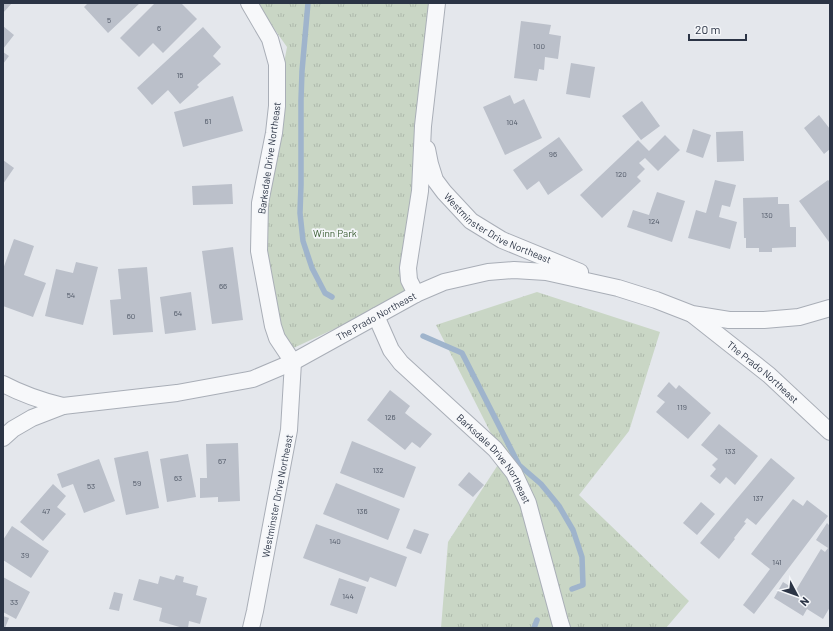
<svg xmlns="http://www.w3.org/2000/svg" width="833" height="631" font-family="Barlow,sans-serif">
<style>
.grass{fill:url(#grass-tufts)}
.lines{fill:none;stroke-linecap:round;stroke-linejoin:round}
.stream{stroke:#9fb4cc;stroke-width:5.5}
.building{fill:#bbc0ca}
.street-casing{stroke:#a9aeb7;stroke-width:18}
.street{stroke:#f7f8fa;stroke-width:16}
.labels{text-anchor:middle;stroke-width:3.5;stroke-linejoin:round;paint-order:stroke}
.number-label{font-size:8px;fill:#4f5766}
.street-label{font-size:10px;fill:#2b3445;stroke:#f4f6f9}
.park-label{font-size:10px;fill:#3f6138;stroke:#f4f6f9}
</style>
<defs>
<pattern id="grass-tufts" width="24" height="20" patternUnits="userSpaceOnUse"><rect width="24" height="20" fill="#c9d6c5"/><path d="M3 7l-1-3M5 7V3M7 7l1-3M15 17l-1-3M17 17v-4M19 17l1-3" fill="none" stroke="#adb8ab"/></pattern>
</defs>
<rect width="100%" height="100%" fill="#e4e7ec"/>
<path class="grass" d="M 256,3 L 438,3 L 411,293 L 285,352 L 253,239 L 274,117 L 287,47 Z
M 537,292 L 660,332 L 629,431 L 579,495 L 689,601 L 666,628 L 441,628 L 448,542 L 503,457 L 436,325 Z"/>
<g class="lines">
<path class="stream" d="M 308,3 L 302,71 L 301,100 L 301,185 L 300,213 L 303,241 L 312,268 L 325,293 L 332,297
M 423,336 L 462,353 L 519,465 L 541,484 L 559,506 L 573,530 L 582,557 L 583,585 L 572,589
M 534,628 L 537,620"/>
</g>
<path class="building" d="M 3,3 L 12,3 L 3,13 Z
M 88,3 L 140,3 L 108,33 L 84,7 Z
M 155,3 L 181,3 L 197,19 L 163,53 L 153,43 L 139,57 L 120,38 Z
M 521,21 L 551,25 L 549,34 L 561,36 L 558,59 L 545,57 L 544,70 L 539,69 L 537,81 L 514,78 Z
M 3,26 L 14,35 L 3,49 Z
M 203,27 L 221,47 L 213,56 L 221,64 L 197,85 L 199,87 L 180,104 L 168,90 L 152,105 L 137,88 Z
M 3,52 L 9,56 L 3,64 Z
M 571,63 L 595,67 L 590,98 L 566,94 Z
M 510,95 L 514,104 L 524,99 L 542,138 L 505,155 L 483,107 Z
M 233,96 L 243,131 L 183,147 L 174,112 Z
M 642,101 L 660,126 L 641,140 L 622,116 Z
M 819,115 L 830,129 L 830,149 L 824,154 L 804,128 Z
M 693,129 L 711,135 L 703,158 L 686,152 Z
M 743,131 L 744,161 L 717,162 L 716,132 Z
M 665,135 L 680,150 L 658,171 L 645,158 L 639,163 L 645,169 L 637,177 L 641,181 L 602,218 L 580,195 L 638,140 L 649,151 Z
M 559,137 L 583,170 L 548,195 L 539,181 L 527,190 L 513,170 Z
M 3,160 L 14,168 L 3,184 Z
M 715,180 L 736,185 L 730,207 L 722,205 L 719,217 L 737,222 L 730,249 L 688,238 L 696,210 L 706,213 Z
M 828,180 L 830,182 L 830,241 L 829,242 L 799,201 Z
M 232,184 L 233,204 L 193,205 L 192,186 Z
M 657,192 L 685,201 L 672,242 L 627,227 L 633,210 L 649,215 Z
M 778,197 L 778,204 L 789,204 L 790,227 L 796,227 L 796,247 L 772,248 L 772,252 L 759,252 L 759,248 L 746,248 L 746,238 L 744,238 L 743,198 Z
M 14,239 L 34,246 L 24,275 L 46,283 L 33,317 L 3,306 L 3,269 Z
M 233,247 L 243,320 L 212,324 L 202,251 Z
M 76,262 L 98,267 L 83,325 L 45,316 L 56,269 L 73,273 Z
M 147,267 L 153,332 L 113,335 L 110,300 L 121,299 L 118,269 Z
M 191,292 L 196,330 L 165,334 L 160,297 Z
M 669,382 L 676,389 L 679,385 L 711,413 L 688,439 L 656,412 L 665,402 L 657,396 Z
M 390,390 L 410,406 L 405,413 L 432,434 L 420,448 L 412,442 L 405,450 L 367,420 Z
M 719,424 L 758,456 L 735,485 L 726,477 L 720,484 L 710,476 L 716,469 L 712,465 L 718,459 L 701,445 Z
M 352,441 L 416,467 L 404,498 L 340,473 Z
M 238,443 L 240,501 L 218,502 L 218,497 L 200,498 L 200,478 L 207,478 L 206,444 Z
M 148,451 L 159,508 L 126,515 L 114,458 Z
M 188,454 L 196,497 L 167,502 L 160,459 Z
M 771,458 L 795,478 L 756,525 L 747,518 L 744,522 L 746,523 L 734,538 L 735,539 L 719,559 L 700,543 Z
M 99,459 L 115,501 L 84,513 L 73,484 L 62,488 L 57,474 Z
M 469,472 L 484,485 L 473,497 L 458,485 Z
M 336,483 L 400,509 L 388,540 L 323,514 Z
M 53,484 L 66,496 L 57,507 L 66,514 L 43,541 L 20,522 Z
M 793,499 L 803,506 L 807,500 L 828,516 L 754,614 L 743,605 L 770,569 L 751,554 Z
M 701,502 L 715,514 L 697,535 L 683,523 Z
M 827,523 L 830,526 L 830,607 L 823,619 L 807,609 L 803,616 L 774,598 L 783,582 L 796,590 L 821,549 L 825,552 L 828,548 L 816,540 Z
M 316,524 L 407,557 L 396,587 L 370,577 L 368,582 L 303,558 Z
M 12,526 L 49,551 L 31,578 L 3,560 L 3,540 Z
M 414,529 L 429,534 L 421,554 L 406,548 Z
M 176,575 L 184,577 L 183,582 L 198,586 L 196,595 L 207,598 L 200,624 L 189,621 L 188,628 L 183,628 L 159,621 L 162,608 L 133,600 L 139,579 L 158,584 L 160,576 L 174,580 Z
M 3,577 L 30,592 L 16,619 L 3,612 Z
M 339,578 L 366,587 L 357,614 L 330,605 Z
M 114,592 L 123,594 L 119,611 L 109,609 Z
M 3,616 L 9,618 L 5,628 L 3,628 Z"/>
<g class="lines">
<g class="street-casing">
<g id="street">
<path d="M 249,3 L 270,39 L 277,64 L 277,106 L 274,133 L 260,203 L 259,251 L 273,326 L 277,338 L 293,362 L 289,430 L 255,611 L 251,628"/>
<path id="s1" d="M 427,149 L 430,164 L 435,180 L 444,192 L 471,221 L 502,240 L 580,272"/>
<path d="M 416,294 L 409,280 L 408,268 L 420,191 L 423,126 L 437,3"/>
<path id="s2" d="M 693,315 L 769,375 L 830,432"/>
<path id="s3" d="M 376,316 L 391,350 L 401,363 L 495,449 L 514,473 L 528,503 L 560,622 L 562,628"/>
<path d="M 3,384 C 22,394 42,401 63,406"/>
<path id="s4" d="M 3,438 L 13,429 L 32,418 L 63,406 L 177,393 L 248,380 L 253,379 L 293,362 L 416,294 L 444,282 L 488,272 L 514,270 L 546,272 L 618,288 L 656,300 L 692,314 L 729,320 L 764,320 L 799,317 L 830,308"/>
</g>
</g>
<use href="#street" class="street"/>
</g>
<g class="labels">
<g class="number-label">
<text x="109" y="23">5</text>
<text x="159" y="31">6</text>
<text x="539" y="49">100</text>
<text x="180" y="78">15</text>
<text x="208" y="124">61</text>
<text x="512" y="125">104</text>
<text x="553" y="157">96</text>
<text x="621" y="177">120</text>
<text x="767" y="218">130</text>
<text x="654" y="224">124</text>
<text x="223" y="289">66</text>
<text x="71" y="298">54</text>
<text x="178" y="316">64</text>
<text x="131" y="319">60</text>
<text x="682" y="410">119</text>
<text x="390" y="420">126</text>
<text x="730" y="454">133</text>
<text x="222" y="464">67</text>
<text x="378" y="473">132</text>
<text x="178" y="481">63</text>
<text x="137" y="486">59</text>
<text x="91" y="489">53</text>
<text x="758" y="501">137</text>
<text x="46" y="514">47</text>
<text x="362" y="514">136</text>
<text x="335" y="544">140</text>
<text x="25" y="558">39</text>
<text x="777" y="565">141</text>
<text x="348" y="599">144</text>
<text x="14" y="605">33</text>
</g>
<g class="street-label">
<text transform="translate(269 158) rotate(-82)" y="4">Barksdale Drive Northeast</text>
<text dy="4" stroke="none"><textPath href="#s1" startOffset="113">Westminster Drive Northeast</textPath></text>
<text dy="4" stroke="none"><textPath href="#s4" startOffset="399">The Prado Northeast</textPath></text>
<text dy="4" stroke="none"><textPath href="#s2" startOffset="90">The Prado Northeast</textPath></text>
<text dy="4" stroke="none"><textPath href="#s3" startOffset="188">Barksdale Drive Northeast</textPath></text>
<text transform="translate(277 496) rotate(-79)" y="4">Westminster Drive Northeast</text>
</g>
<g class="park-label">
<text x="335" y="237">Winn Park</text>
</g>
</g>
<rect width="833" height="631" fill="none" stroke="#2b3445" stroke-width="8"/>
<g transform="translate(797 595) rotate(131)" stroke="#f4f6f9" stroke-width="3" paint-order="stroke">
<path d="M0-3L7 15L0 10L-7 15Z" fill="#2b3445"/>
<text y="-6" font-size="11" font-weight="bold" text-anchor="middle" fill="#2b3445">N</text>
</g>
<path d="M689 34v6h57v-6" fill="none" stroke="#2b3445" stroke-width="2"/>
<text x="695" y="34" font-size="12" fill="#2b3445" stroke="#f4f6f9" stroke-width="3" paint-order="stroke">20 m</text>
</svg>
